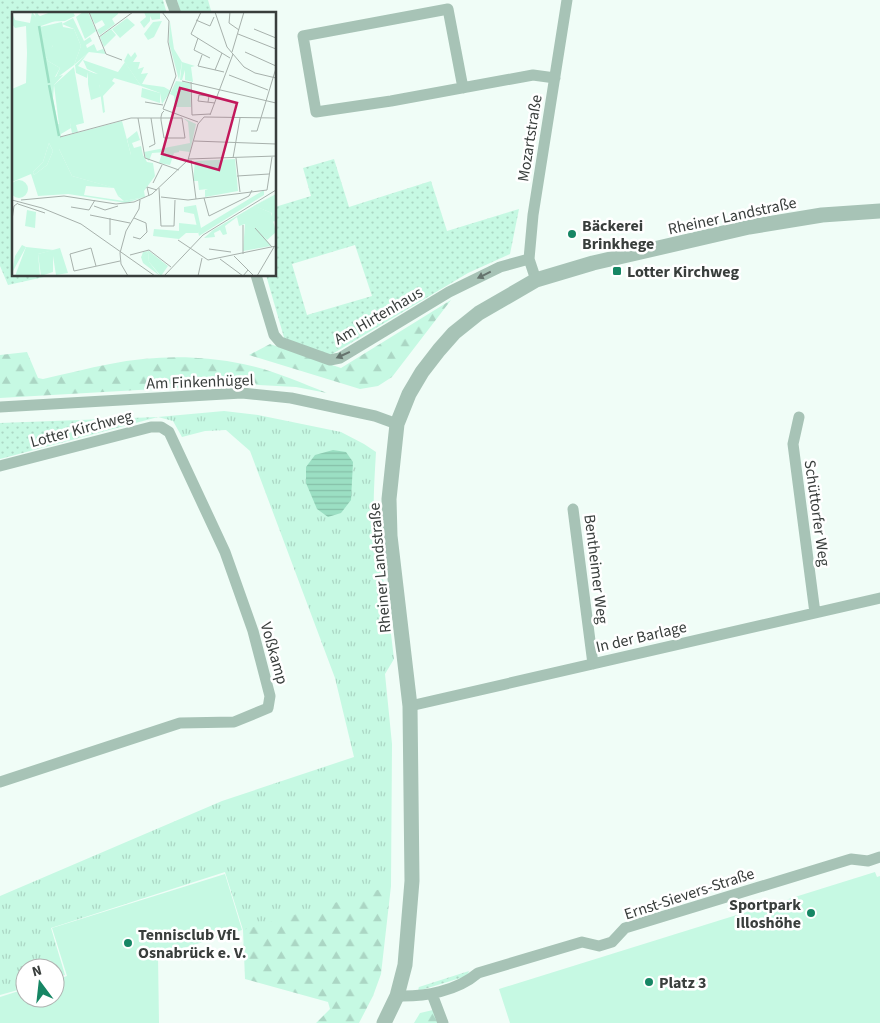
<svg xmlns="http://www.w3.org/2000/svg" width="880" height="1023" font-family="'Source Sans 3',sans-serif">
<style>
.grass{fill:url(#grass-dots);fill-rule:evenodd}
.forest{fill:url(#forest-firs)}
.park{fill:url(#park-tufts)}
.pitch{fill:#c6f9e3}
.water{fill:url(#water-rules)}
.lines{fill:none;stroke-linecap:round;stroke-linejoin:round}
.minor{stroke:#a7c3b6;stroke-width:11}
.tertiary{stroke:#a7c3b6;stroke-width:15}
.oneway{fill:#65736d}
.poi-dot{fill:#168664;stroke:#fff;stroke-width:2}
.labels{text-anchor:middle;stroke-width:5;stroke-linejoin:round;paint-order:stroke}
.street-label{font-size:16px;fill:#393e3c;stroke:#fff}
.poi-label{font-size:16px;font-weight:bold;fill:#393e3c;stroke:#fff;text-anchor:start}
.inset-river{fill:none;stroke:#9bdfc3;stroke-width:2.5}
.inset-road{fill:none;stroke:#a7b1ac;stroke-width:1}
.view{fill:#c2185b;fill-opacity:0.15;stroke:#c2185b;stroke-width:2.5}
.inset-edge{fill:none;stroke:#393e3c;stroke-width:2.5}
</style>
<defs>
<pattern id="grass-dots" width="8" height="8" patternUnits="userSpaceOnUse" patternTransform="scale(1.25)"><rect width="8" height="8" fill="#c6f9e3"/><path d="M2 2h.1M6 6h.1" fill="none" stroke="#abd6c4" stroke-width="1.8" stroke-linecap="round"/></pattern>
<pattern id="forest-firs" width="22" height="20" patternUnits="userSpaceOnUse" patternTransform="scale(1.25)"><rect width="22" height="20" fill="#c6f9e3"/><path d="M5 1l3.5 6h-7zM16 11l3.5 6h-7z" fill="#abd6c4"/></pattern>
<pattern id="park-tufts" width="24" height="20" patternUnits="userSpaceOnUse" patternTransform="scale(1.25)"><rect width="24" height="20" fill="#c6f9e3"/><path d="M3 7l-1-3M5 7V3M7 7l1-3M15 17l-1-3M17 17v-4M19 17l1-3" fill="none" stroke="#abd6c4"/></pattern>
<pattern id="water-rules" width="6" height="5" patternUnits="userSpaceOnUse" patternTransform="scale(1.25)"><rect width="6" height="5" fill="#9bdfc3"/><path d="M0 2.5h6" fill="none" stroke="#86c0a8"/></pattern>
</defs>
<rect width="100%" height="100%" fill="#f0fdf7"/>
<path class="grass" d="M 0,0 L 163,0 L 167,14 L 14,14 L 14,275 L 53,275 L 8,285 L 0,266 Z
M 177,0 L 208,0 L 212,14 L 181,14 Z
M 334,159 L 349,207 L 431,181 L 447,231 L 519,209 L 510,254 L 468,273 L 329,356 L 285,341 L 266,275 L 275,275 L 275,207 L 311,196 L 303,168 ZM 355,245 L 372,296 L 307,315 L 292,264 Z
M 158,417 L 0,459 L 0,423 Z
M 469,971 L 467,976 L 418,991 L 419,987 Z"/>
<path class="forest" d="M 451,300 L 392,377 L 378,386 L 360,389 L 249,355 L 270,344 L 341,368 Z
M 27,352 L 38,378 L 43,379 C 66,374 88,368 110,364 C 153,355 201,355 243,364 C 272,370 299,382 327,393 L 296,387 L 242,384 L 0,398 L 0,355 Z
M 355,871 L 391,886 L 381,974 L 373,996 L 359,1023 L 316,1023 L 330,1009 L 328,1002 L 245,979 L 243,930 L 249,907 Z
M 433,1010 L 438,1023 L 414,1023 L 420,1013 Z"/>
<path class="park" d="M 224,411 L 258,415 L 341,432 L 364,444 L 376,452 C 374,489 369,552 385,584 L 394,659 L 385,674 L 392,744 L 391,886 L 243,930 L 225,872 L 51,928 L 65,975 L 55,978 L 55,968 L 25,968 L 25,988 L 0,995 L 0,896 L 222,801 L 354,757 L 335,678 L 250,451 L 226,430 L 205,431 L 182,437 L 173,421 L 158,417 Z"/>
<path class="pitch" d="M 875,872 L 877,877 L 880,876 L 880,1023 L 510,1023 L 499,989 Z
M 225,874 L 242,930 L 158,956 L 159,1023 L 0,1023 L 0,997 L 25,989 L 25,998 L 55,998 L 55,980 L 67,976 L 52,928 Z"/>
<path class="water" d="M 333,450 L 346,452 L 353,462 L 351,500 L 341,513 L 328,517 L 317,509 L 306,483 L 306,467 L 315,455 Z"/>
<g class="lines">
<path class="minor" d="M 171,0 L 176,14
M 463,88 L 448,9 L 303,36 L 316,112 L 391,101 L 533,75 L 555,78
M 256,275 L 274,335 L 280,342 L 330,360 L 340,358 L 449,292 L 500,267 L 529,259
M 536,280 L 529,259 L 533,215 L 567,0
M 0,407 L 242,393 L 291,398 L 375,416 L 397,424
M 799,417 L 793,444 L 815,613
M 0,466 L 151,427 L 161,427 L 169,432 L 225,552 L 253,631 L 270,696 L 268,708 L 234,722 L 180,723 L 0,782
M 573,509 L 593,664
M 410,706 L 880,598
M 432,994 L 443,1023
M 397,996 C 425,997 457,991 478,973 L 582,942 L 599,946 L 612,942 L 625,928 L 851,859 L 868,861 L 880,857"/>
<path class="tertiary" d="M 384,1023 L 397,996 L 405,965 L 412,881 L 410,706 L 390,536 L 389,499 L 397,424 L 409,394 L 422,372 L 439,350 L 454,333 L 479,313 L 536,280 L 593,263 L 749,227 L 822,215 L 880,211"/>
</g>
<defs><path id="oneway-solid" d="M-6-.8H1V-3.2L6.5 0L1 3.2V.8H-6Z" transform="scale(1.25)"/></defs>
<g class="oneway">
<use href="#oneway-solid" transform="translate(484 275) rotate(154)"/>
<use href="#oneway-solid" transform="translate(343 355) rotate(156)"/>
</g>
<g class="poi-dot">
<circle cx="572" cy="234" r="5"/>
<rect x="612" y="266" width="10" height="10" rx="2.5"/>
<circle cx="811" cy="913" r="5"/>
<circle cx="128" cy="943" r="5"/>
<circle cx="649" cy="982" r="5"/>
</g>
<g class="labels">
<g class="street-label">
<text transform="translate(529 138) rotate(-81)" y="6">Mozartstraße</text>
<text transform="translate(732 215) rotate(-12)" y="6">Rheiner Landstraße</text>
<text transform="translate(378 315) rotate(-30)" y="6">Am Hirtenhaus</text>
<text transform="translate(200 381) rotate(-2)" y="6">Am Finkenhügel</text>
<text transform="translate(81 428) rotate(-15)" y="6">Lotter Kirchweg</text>
<text transform="translate(818 513) rotate(82)" y="6">Schüttorfer Weg</text>
<text transform="translate(379 568) rotate(-95)" y="6">Rheiner Landstraße</text>
<text transform="translate(597 569) rotate(83)" y="6">Bentheimer Weg</text>
<text transform="translate(641 636) rotate(-13)" y="6">In der Barlage</text>
<text transform="translate(275 653) rotate(74)" y="6">Voßkamp</text>
<text transform="translate(689 893) rotate(-18)" y="6">Ernst-Sievers-Straße</text>
</g>
<g class="poi-label">
<text x="582" y="231">Bäckerei<tspan x="582" dy="18">Brinkhege</tspan></text>
<text x="627" y="277">Lotter Kirchweg</text>
<text x="801" y="910" text-anchor="end">Sportpark<tspan x="801" dy="18">Illoshöhe</tspan></text>
<text x="138" y="940">Tennisclub VfL<tspan x="138" dy="18">Osnabrück e. V.</tspan></text>
<text x="659" y="988">Platz 3</text>
</g>
</g>
<g transform="translate(12 12)">
<rect width="264" height="264" fill="#f0fdf7"/>
<path d="M 71,0 L 76,0 L 84,19 L 73,27 L 64,5 ZM 77,0 L 106,0 L 106,2 L 100,7 L 103,12 L 88,23 L 85,18 L 93,13 L 90,8 L 83,12 ZM 132,0 L 148,0 L 148,7 L 140,8 L 138,4 L 138,9 L 132,16 L 128,10 L 134,5 ZM 61,6 L 72,29 L 78,25 L 80,29 L 74,33 L 75,36 L 82,32 L 85,39 L 91,37 L 94,42 L 77,40 L 62,53 L 69,34 L 62,17 L 50,12 ZM 115,6 L 123,13 L 108,26 L 100,17 ZM 99,17 L 104,23 L 92,35 L 88,25 ZM 71,48 L 106,60 L 113,50 L 129,74 L 102,66 L 100,69 L 103,71 L 91,84 L 93,100 L 91,101 L 87,72 L 76,72 L 76,60 L 86,62 L 75,57 ZM 170,50 L 183,54 L 179,55 L 181,70 L 173,68 L 173,58 L 170,68 L 168,68 ZM 62,55 L 72,111 L 64,113 L 66,120 L 60,121 L 58,111 L 47,113 L 42,73 ZM 164,69 L 178,71 L 179,95 L 163,95 L 162,84 L 158,82 ZM 130,76 L 148,81 L 148,91 L 129,85 ZM 125,119 L 128,128 L 120,131 L 122,136 L 129,134 L 131,143 L 119,143 L 115,127 ZM 37,131 L 41,139 L 35,153 L 22,163 L 21,160 L 31,150 ZM-2 177a9 9 0 1 1 18 0a9 9 0 1 1-18 0ZM 264,182 L 264,209 L 259,210 L 260,201 L 242,194 ZM 167,211 L 186,213 L 186,221 L 174,221 L 167,227 L 141,224 L 142,217 L 167,219 ZM 10,233 L 14,235 L 0,261 L 3,244 ZM 48,236 L 56,261 L 44,263 L 41,244 L 41,260 L 29,264 L 26,242 ZM 137,239 L 156,254 L 149,264 L 137,250 L 136,240 L 129,246 L 131,240 Z" fill="#c6f9e3"/>
<path d="M 20,0 L 24,5 L 26,0 L 26,4 L 33,5 L 39,0 L 43,9 L 29,14 L 32,27 L 37,28 L 41,34 L 34,44 L 36,49 L 48,56 L 43,65 L 51,63 L 42,73 L 41,86 L 46,112 L 58,110 L 59,116 L 49,122 L 47,137 L 60,164 L 103,176 L 74,174 L 72,183 L 112,189 L 133,185 L 114,191 L 56,182 L 26,184 L 19,162 L 0,170 L 0,77 L 14,71 L 15,41 L 14,14 L 3,16 L 0,12 L 0,1 L 3,8 L 18,11 ZM 37,131 L 41,139 L 35,153 L 22,163 L 21,160 L 31,150 ZM 150,9 L 142,25 L 136,28 L 132,22 L 141,10 ZM 158,10 L 162,37 L 170,50 L 167,68 L 157,31 ZM 76,41 L 66,54 L 86,63 L 76,60 L 75,66 L 64,61 L 63,53 ZM 76,72 L 87,72 L 90,84 L 79,88 ZM 252,178 L 252,183 L 187,224 L 182,202 L 172,200 L 172,195 L 184,193 L 189,216 ZM 264,181 L 243,194 L 260,201 L 245,209 L 245,215 L 259,234 L 231,239 L 233,212 L 227,214 L 225,205 L 213,214 L 215,222 L 211,223 L 208,218 L 202,221 L 203,225 L 192,226 L 201,218 ZM 15,198 L 24,200 L 23,216 L 13,214 ZM 14,235 L 42,238 L 26,242 L 28,264 L 3,264 ZM 136,240 L 137,250 L 148,264 L 131,251 L 129,245 Z" fill="#c6f9e3" fill-rule="evenodd"/>
<path d="M 50,10 L 51,15 L 62,17 L 69,34 L 62,53 L 43,67 L 48,56 L 36,49 L 33,42 L 41,34 L 30,25 L 28,15 Z" fill="#c6f9e3"/>
<path d="M 110,109 L 119,143 L 131,143 L 135,150 L 141,151 L 143,164 L 132,179 L 106,184 L 102,176 L 60,164 L 47,137 L 46,126 Z" fill="#c6f9e3"/>
<path d="M 23,0 L 28,4 L 39,0 L 61,0 L 63,4 L 53,9 L 24,10 ZM 123,40 L 125,44 L 121,50 L 128,50 L 126,57 L 132,55 L 129,62 L 136,61 L 130,72 L 152,75 L 159,79 L 150,92 L 148,81 L 129,74 L 112,49 L 116,41 L 119,45 ZM 171,106 L 184,112 L 178,140 L 155,137 L 155,140 L 140,141 L 137,149 L 134,146 L 132,140 L 178,131 L 176,110 ZM 127,178 L 132,179 L 133,185 L 112,189 L 106,184 Z" fill="#c6f9e3"/>
<path d="M 155,137 L 167,137 L 167,140 L 162,141 L 158,153 L 147,151 L 150,141 L 155,140 ZM 223,147 L 226,179 L 193,185 L 193,178 L 196,177 L 187,178 L 186,169 L 181,169 L 183,149 ZM 259,201 L 264,220 L 255,228 L 244,216 L 246,202 Z" fill="#c6f9e3"/>
<path class="inset-river" d="M 27,14 L 37,71M 37,73 L 47,124"/>
<path class="inset-road" d="M 77,0 L 94,42 L 110,48M 150,0 L 157,9 L 156,30 L 164,64 L 151,97 L 186,110M 189,0 L 179,22 L 218,46M 203,0 L 215,35 L 232,55 L 243,61 L 264,66M 218,0 L 217,11 L 227,18M 184,8 L 198,14 L 202,5M 242,17 L 264,26M 226,22 L 264,37M 87,25 L 121,0M 186,26 L 182,38 L 198,46M 220,40 L 232,0M 233,40 L 264,54M 190,43 L 186,54 L 212,60M 203,58 L 210,41M 217,63 L 256,78M 170,69 L 264,91M 179,70 L 180,103 L 198,102M 133,90 L 151,93M 196,90 L 197,84 L 187,83 L 186,89 L 203,91M 198,103 L 221,42M 126,106 L 133,146 L 167,158M 239,119 L 245,119 L 264,56M 48,125 L 119,106 L 170,106 L 173,126 L 152,126 L 149,108 L 149,105 L 150,101 L 152,99M 182,129 L 264,132M 137,135 L 143,132 L 139,106M 221,146 L 228,106M 224,146 L 228,180M 176,147 L 264,144M 179,148 L 184,187M 225,164 L 257,162M 141,171 L 150,153M 147,176 L 149,214 L 162,214 L 163,188M 255,178 L 260,145M 137,184 L 135,175 L 145,178M 149,185 L 176,188 L 255,178M 192,186 L 197,204 L 237,184 L 240,178M 0,188 L 30,196 L 69,212 L 143,264M 9,188 L 52,184 L 104,192 L 122,190 L 140,182 L 176,148 L 186,112 L 192,105 L 264,106M 6,192 L 33,201M 82,194 L 93,198 L 106,194M 59,195 L 77,198 L 83,188M 78,203 L 118,211M 0,208 L 2,194 L 6,191M 243,216 L 260,235M 98,223 L 98,206M 121,225 L 128,227 L 135,220 L 134,211 L 122,206M 166,228 L 196,248 L 264,234M 197,237 L 219,240M 231,242 L 231,213M 118,243 L 137,238 L 159,255M 222,244 L 242,264M 208,247 L 231,264 L 236,258M 84,254 L 79,236 L 58,242 L 62,259 L 108,249M 116,264 L 109,252 L 108,241 L 114,219 L 127,197 L 128,188M 152,264 L 191,223 L 264,178M 186,264 L 190,246M 245,264 L 262,235"/>
<path class="view" d="M 168,76 L 225,91 L 207,158 L 150,142 Z"/>
<rect width="264" height="264" class="inset-edge"/>
</g>
<g transform="translate(40 983) rotate(345)"><circle r="24" fill="#ffffff" stroke="#b0b2b1"/>
<path d="M0-4L9 19L0 12L-9 19Z" fill="#168664"/>
<text y="-8" font-size="14" font-weight="bold" text-anchor="middle" fill="#393e3c">N</text>
</g>
</svg>
